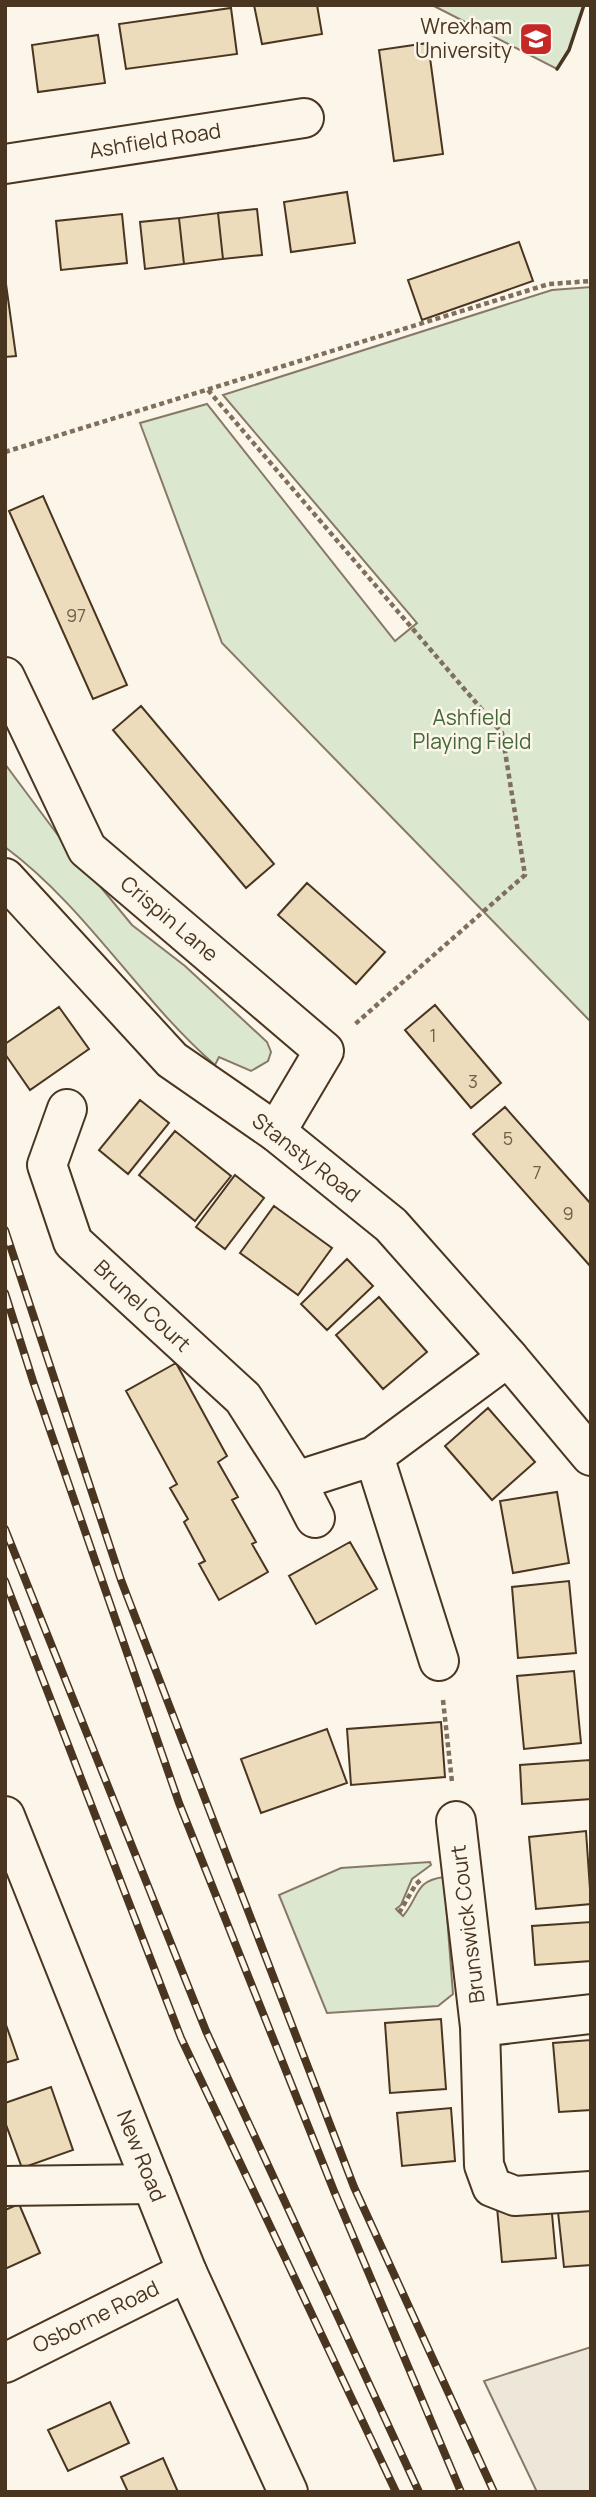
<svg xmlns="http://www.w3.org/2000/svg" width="596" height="2497" font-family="Manrope,sans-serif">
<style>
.green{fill:#dce7d0;stroke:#887966;stroke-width:2}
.parking{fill:#ede7d9;stroke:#887966;stroke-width:2}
.building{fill:#ecdcbc;stroke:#4a3520;stroke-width:2}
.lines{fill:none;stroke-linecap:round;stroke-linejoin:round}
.minor-casing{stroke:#4a3520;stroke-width:42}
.major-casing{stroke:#4a3520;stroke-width:42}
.path{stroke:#7f6f5c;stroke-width:4.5;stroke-dasharray:5 3.5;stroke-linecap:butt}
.minor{stroke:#fbf6e9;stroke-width:38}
.major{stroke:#fbf6e9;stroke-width:38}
.rail-casing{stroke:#4a3520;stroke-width:8}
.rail{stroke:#fbf6e9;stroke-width:5;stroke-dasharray:16;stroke-linecap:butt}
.wall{stroke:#4a3520;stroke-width:3.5}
.labels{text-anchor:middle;stroke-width:5;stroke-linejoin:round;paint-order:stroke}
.number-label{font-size:18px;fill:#725f47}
.poi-label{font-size:21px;fill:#4a3520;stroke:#fbf6e9;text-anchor:end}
.street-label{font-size:21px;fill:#4a3520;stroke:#fbf6e9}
.park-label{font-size:21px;fill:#436837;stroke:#fbf6e9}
</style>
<rect width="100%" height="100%" fill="#fbf6e9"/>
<path class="green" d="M 432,5 L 584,5 L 569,50 L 557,69 Z
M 591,287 L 591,1022 L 222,643 L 140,423 L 207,404 L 395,641 L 417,623 L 223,395 L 552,290 Z
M 5,764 L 60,838 L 132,925 L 185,966 L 267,1042 L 271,1052 L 268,1061 L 251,1071 L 219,1057 L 215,1065 C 139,999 87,908 5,847 Z
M 430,1862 L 431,1865 L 412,1879 L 401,1905 L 396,1909 L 403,1916 C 420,1896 414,1881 444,1877 L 453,1994 L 438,2006 L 327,2013 L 279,1895 L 341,1868 Z"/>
<path class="parking" d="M 591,2347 L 591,2492 L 537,2492 L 484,2381 Z"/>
<path class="building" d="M 254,5 L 317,5 L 322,34 L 262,44 Z
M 231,8 L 237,54 L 126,69 L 119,24 Z
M 98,35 L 105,83 L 38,92 L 32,45 Z
M 428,43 L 443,154 L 394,161 L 379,50 Z
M 347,192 L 355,243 L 291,252 L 284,202 Z
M 257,209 L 262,255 L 223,259 L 218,213 Z
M 218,213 L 223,259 L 184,264 L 179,218 Z
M 122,214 L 127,263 L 61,270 L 56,221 Z
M 179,218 L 184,264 L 145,269 L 140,222 Z
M 519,242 L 533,281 L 422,320 L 408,280 Z
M 5,277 L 16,356 L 5,357 Z
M 43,496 L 127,685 L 93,699 L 9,511 Z
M 141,706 L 274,864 L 246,888 L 113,730 Z
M 307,883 L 385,952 L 356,984 L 278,915 Z
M 435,1005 L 501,1083 L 471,1108 L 405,1030 Z
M 59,1007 L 89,1049 L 30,1090 L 5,1054 L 5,1044 Z
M 140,1100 L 169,1123 L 128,1174 L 99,1150 Z
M 505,1107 L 591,1204 L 591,1267 L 473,1134 Z
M 175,1131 L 231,1176 L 195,1221 L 139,1175 Z
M 235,1175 L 264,1198 L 225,1249 L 196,1227 Z
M 274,1206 L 332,1248 L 298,1295 L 240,1253 Z
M 347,1259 L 373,1286 L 327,1330 L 301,1304 Z
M 379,1297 L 427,1352 L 383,1389 L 336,1335 Z
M 176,1363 L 227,1456 L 218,1462 L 238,1497 L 232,1500 L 256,1542 L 252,1544 L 268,1572 L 219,1600 L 199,1564 L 205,1561 L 184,1522 L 188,1519 L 170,1488 L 177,1484 L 126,1391 Z
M 488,1408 L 535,1462 L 492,1500 L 445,1446 Z
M 557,1492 L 569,1563 L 513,1573 L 500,1501 Z
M 350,1542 L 377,1589 L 316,1624 L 289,1576 Z
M 569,1581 L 576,1653 L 518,1658 L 512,1587 Z
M 574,1671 L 581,1743 L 524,1749 L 517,1676 Z
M 441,1722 L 445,1777 L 351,1785 L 347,1729 Z
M 327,1729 L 347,1783 L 261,1813 L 241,1759 Z
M 590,1760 L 591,1799 L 522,1804 L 520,1765 Z
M 586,1831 L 591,1904 L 536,1909 L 529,1837 Z
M 591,1922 L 591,1961 L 535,1965 L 532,1926 Z
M 441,2019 L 446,2089 L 390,2093 L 385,2023 Z
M 5,2022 L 18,2059 L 5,2063 Z
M 591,2040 L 591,2110 L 559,2112 L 553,2043 Z
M 51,2087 L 73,2150 L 22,2168 L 5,2122 L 5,2103 Z
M 451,2108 L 455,2161 L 402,2166 L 397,2113 Z
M 551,2203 L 556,2258 L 502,2262 L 497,2207 Z
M 19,2204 L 40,2253 L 5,2269 L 5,2210 Z
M 591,2209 L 591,2265 L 564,2267 L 558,2212 Z
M 110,2402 L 129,2443 L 68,2471 L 48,2430 Z
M 163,2458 L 178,2492 L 128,2492 L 121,2477 Z"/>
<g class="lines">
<g class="minor-casing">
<path id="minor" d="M 5,164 L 304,118
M 5,677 L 87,849 L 324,1051 L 276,1132
M 67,1109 L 47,1165 L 73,1242 L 243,1398 L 296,1481 L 374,1456 L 508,1357
M 374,1456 L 439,1661
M 296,1481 L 315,1518
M 456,1821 L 480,2027 L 484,2165 L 492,2187 L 515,2196 L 591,2191
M 480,2027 L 591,2014
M 5,2186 L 152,2184
M 5,2363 L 187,2272"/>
</g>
<g class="major-casing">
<path id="major" d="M 5,878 L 172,1060 L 276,1132 L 391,1225 L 508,1357 L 591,1456
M 5,1816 L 187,2272 L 288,2492"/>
</g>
<path class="path" d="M 208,390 L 502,733 L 525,875 L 354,1025
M 5,452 L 549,284 L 591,281
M 443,1700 L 452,1782
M 399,1913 L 416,1884 L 422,1879"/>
<use href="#minor" class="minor"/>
<use href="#major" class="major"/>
<g class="rail-casing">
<path id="rail" d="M 5,1230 L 121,1580 L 354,2187 L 494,2492
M 5,1293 L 33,1381 L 179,1803 L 334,2191 L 461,2492
M 5,1529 L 206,2031 L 419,2492
M 5,1581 L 181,2038 L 396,2492"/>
</g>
<use href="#rail" class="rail"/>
<path class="wall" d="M 557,69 L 569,50 L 584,5"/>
</g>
<defs>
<g id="university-square" transform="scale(1.75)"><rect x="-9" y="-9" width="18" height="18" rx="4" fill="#c62828" stroke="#fbf6e9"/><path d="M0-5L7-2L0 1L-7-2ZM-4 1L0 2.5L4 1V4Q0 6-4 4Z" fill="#fff"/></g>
</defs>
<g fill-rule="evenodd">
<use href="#university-square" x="536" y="39"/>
</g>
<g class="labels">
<g class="number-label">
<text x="76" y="622">97</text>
<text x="433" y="1042">1</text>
<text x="473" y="1088">3</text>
<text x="508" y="1145">5</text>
<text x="537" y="1179">7</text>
<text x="568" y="1220">9</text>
</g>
<g class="poi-label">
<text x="512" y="34">Wrexham<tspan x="512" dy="24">University</tspan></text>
</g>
<g class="street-label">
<text transform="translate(155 141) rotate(-9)" y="7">Ashfield Road</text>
<text transform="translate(169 919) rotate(40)" y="7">Crispin Lane</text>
<text transform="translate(306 1158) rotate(38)" y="7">Stansty Road</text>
<text transform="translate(142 1306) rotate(43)" y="7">Brunel Court</text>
<text transform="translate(468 1924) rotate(-97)" y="7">Brunswick Court</text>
<text transform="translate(141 2156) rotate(68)" y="7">New Road</text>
<text transform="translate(96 2317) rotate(-26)" y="7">Osborne Road</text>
</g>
<g class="park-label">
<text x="472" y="725">Ashfield<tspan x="472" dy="24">Playing Field</tspan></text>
</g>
</g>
<rect width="596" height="2497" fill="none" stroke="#4a3520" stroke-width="14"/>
</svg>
